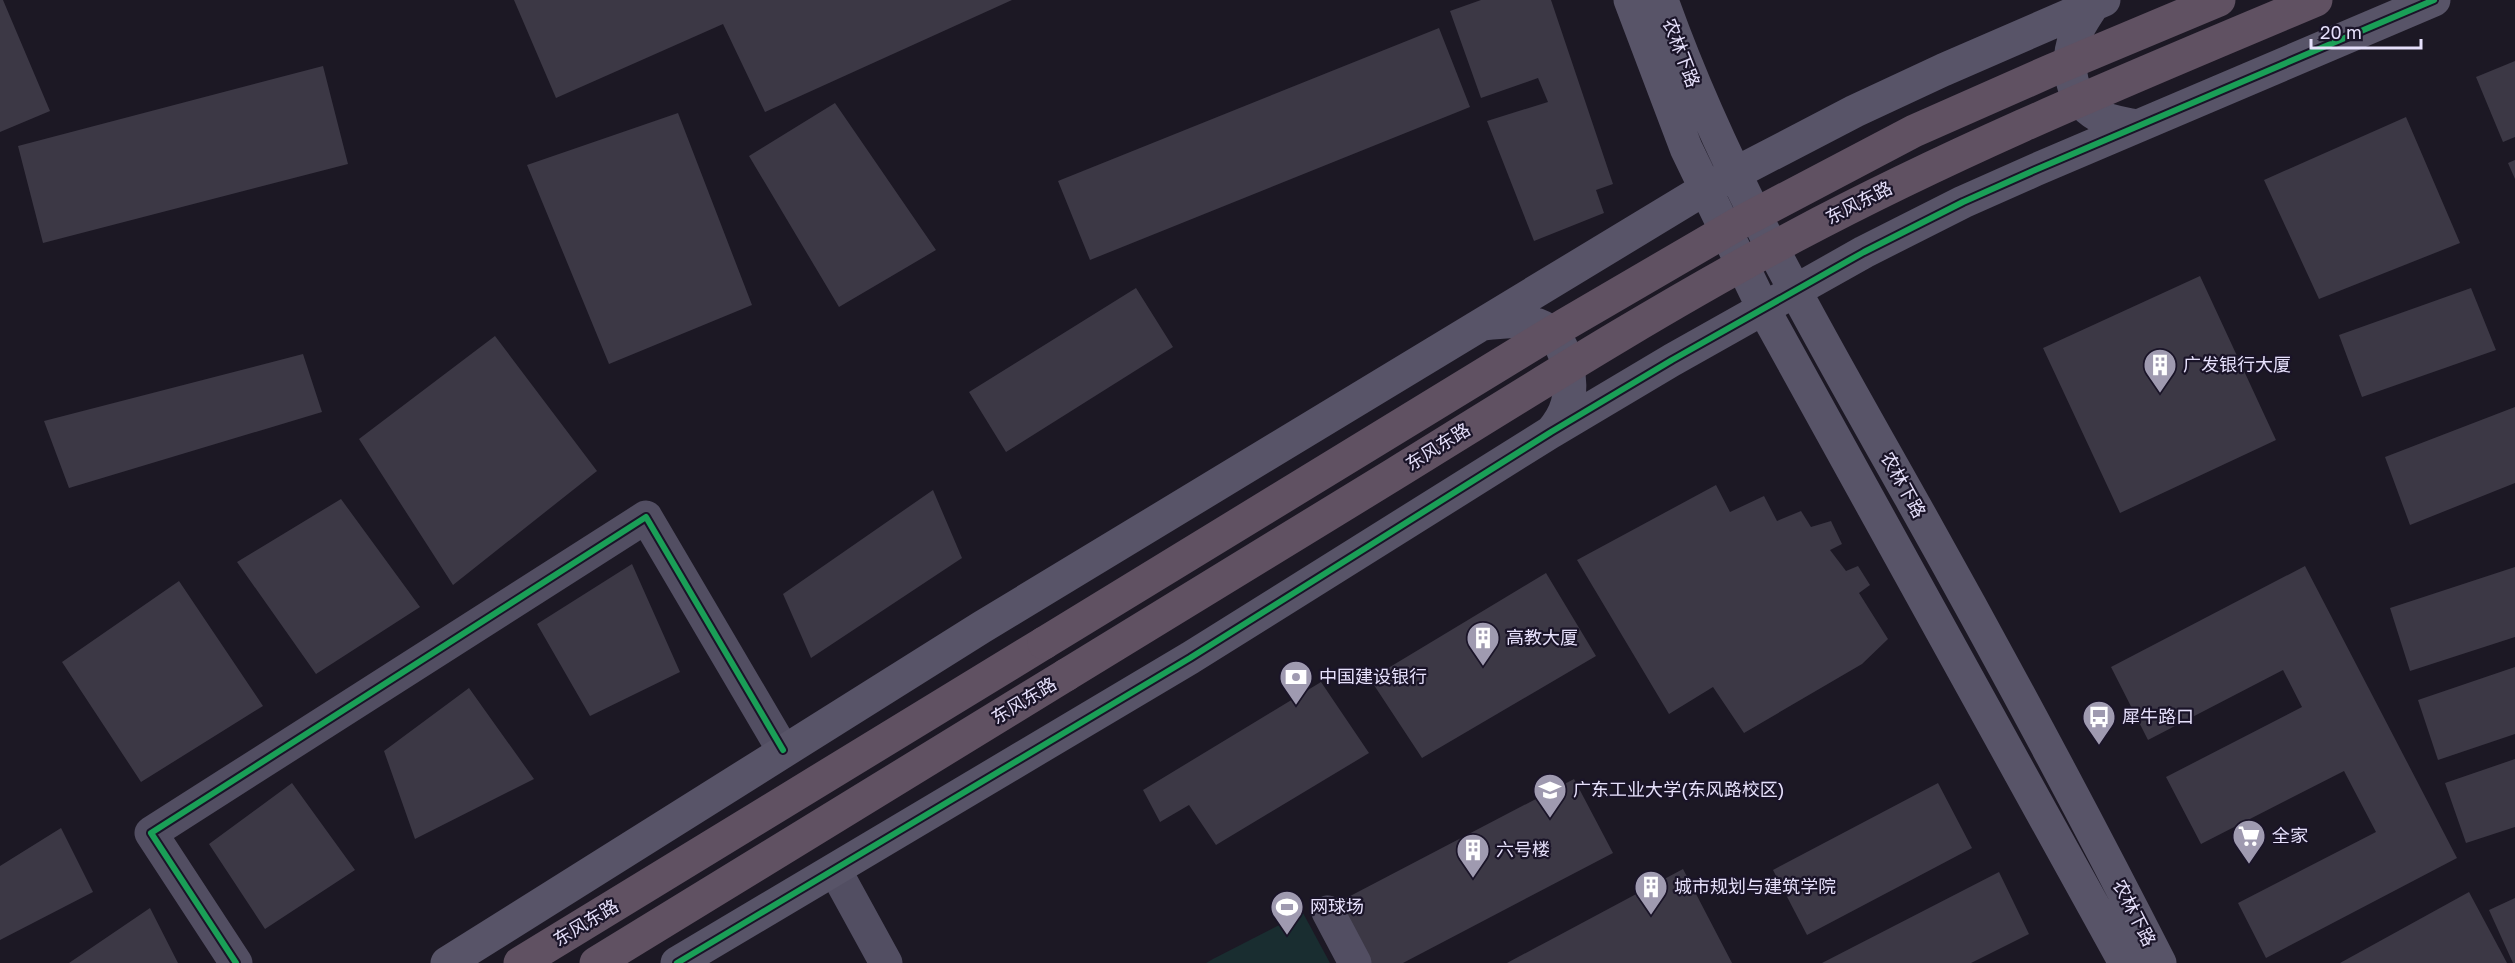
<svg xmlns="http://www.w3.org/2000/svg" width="2515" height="963" font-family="'Golos Text','Noto Sans SC',sans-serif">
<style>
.green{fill:#192d30}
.building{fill:#3c3845}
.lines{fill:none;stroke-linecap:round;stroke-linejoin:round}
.street{stroke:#524e62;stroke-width:33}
.secondary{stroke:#585468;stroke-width:33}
.highway{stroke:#605162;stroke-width:33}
.highway-bridge{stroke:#605162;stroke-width:33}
.cycleway-casing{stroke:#1a1428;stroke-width:10}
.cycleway{stroke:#1a9f57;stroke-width:6}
.labels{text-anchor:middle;stroke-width:4.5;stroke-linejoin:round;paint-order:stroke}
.street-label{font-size:18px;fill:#e6e0fb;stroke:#1a1428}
.poi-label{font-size:18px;fill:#e6e0fb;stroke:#1a1428;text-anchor:start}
</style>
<rect width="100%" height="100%" fill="#1c1824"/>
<path class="green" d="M 1303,913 L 1330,963 L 1206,963 L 1213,959 Z"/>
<path class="building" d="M 0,0 L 3,0 L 50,111 L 0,132 Z
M 514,0 L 1012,0 L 765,112 L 723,24 L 556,98 Z
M 1481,0 L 1551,0 L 1613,184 L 1596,190 L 1604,213 L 1534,241 L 1487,121 L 1548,102 L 1538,78 L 1481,98 L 1450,11 Z
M 1439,28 L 1470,107 L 1090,260 L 1058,181 Z
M 2515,61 L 2515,137 L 2503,142 L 2476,77 Z
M 323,66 L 348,164 L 43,243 L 18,146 Z
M 835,103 L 936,250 L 839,307 L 749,156 Z
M 678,113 L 752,305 L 609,364 L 527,165 Z
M 2406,117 L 2460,243 L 2319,299 L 2264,180 Z
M 2515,160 L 2515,179 L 2508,163 Z
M 2200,276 L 2276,440 L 2120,513 L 2043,348 Z
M 1136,288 L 1173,347 L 1006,452 L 969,392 Z
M 2471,288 L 2496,350 L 2362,397 L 2339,335 Z
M 495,336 L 597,471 L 453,585 L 359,439 Z
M 303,354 L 322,412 L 69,488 L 44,421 Z
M 2515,407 L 2515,483 L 2410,525 L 2385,457 Z
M 1716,485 L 1730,512 L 1764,496 L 1777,521 L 1801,511 L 1811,527 L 1831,521 L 1842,544 L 1830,550 L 1846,571 L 1858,566 L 1870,585 L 1859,593 L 1888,639 L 1862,664 L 1744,733 L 1713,687 L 1669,714 L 1577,560 Z
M 933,490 L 962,558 L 811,658 L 783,594 Z
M 341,499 L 420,607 L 316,674 L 237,562 Z
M 632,564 L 680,672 L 590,716 L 537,624 Z
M 2305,566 L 2457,858 L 2266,958 L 2238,903 L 2376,832 L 2344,771 L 2201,844 L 2166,777 L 2302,707 L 2283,670 L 2148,740 L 2111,667 Z
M 2515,567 L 2515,637 L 2410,671 L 2390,608 Z
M 1546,573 L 1596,656 L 1422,758 L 1370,679 Z
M 179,581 L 263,706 L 141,782 L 62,662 Z
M 2515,667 L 2515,734 L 2438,760 L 2418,700 Z
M 1321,682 L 1369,753 L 1216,845 L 1189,805 L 1160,822 L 1143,790 Z
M 469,688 L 534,779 L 415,839 L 384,751 Z
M 2515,759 L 2515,827 L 2466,843 L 2445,783 Z
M 1574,779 L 1613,853 L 1403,963 L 1365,963 L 1333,905 Z
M 292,783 L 355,870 L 265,929 L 209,844 Z
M 1938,783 L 1972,848 L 1807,935 L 1773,870 Z
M 61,828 L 93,892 L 0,940 L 0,866 Z
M 1683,869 L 1732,963 L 1507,963 Z
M 1999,872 L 2029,934 L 1971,963 L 1822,963 Z
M 2469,892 L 2507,963 L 2340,963 Z
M 2515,898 L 2515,963 L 2513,963 L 2489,910 Z
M 150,908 L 178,963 L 69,963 Z"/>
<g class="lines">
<path class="street" d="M 835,870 L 886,963
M 1328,912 L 1355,963
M 236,963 L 151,833 L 646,517 L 783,750"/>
<path class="secondary" d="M 1630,0 L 1686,148 L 1763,308 L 2125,963
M 1662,0 C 1724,175 1819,335 1910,497 C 1996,650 2080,806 2160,963
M 2093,5 C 2087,15 2079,25 2075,37 C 2065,64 2070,100 2097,115 C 2109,122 2124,123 2137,126
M 1484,324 C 1504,322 1530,317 1548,330 C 1567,344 1574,383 1567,404 C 1564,415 1558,424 1551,432
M 447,963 L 982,627 L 1705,189 L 1855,111 L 1943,70 L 2104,0
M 677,963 L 1190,658 L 1551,432 L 1672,360 L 1864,252 L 1963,202 L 2035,170 L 2434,0"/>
<path class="highway" d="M 520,963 L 1044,643
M 596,963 L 1066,675"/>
<path class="highway-bridge" d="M 1044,643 L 1566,324 L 1741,222 L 1914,131 L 2052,70 L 2219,0
M 1066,675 C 1176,608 1286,541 1396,473 C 1527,392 1658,309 1795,236 C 1964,146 2141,74 2316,0"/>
<g class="cycleway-casing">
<path id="cycleway" d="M 236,963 L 151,833 L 646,517 L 783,750
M 677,963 L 1190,658 L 1551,432 L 1672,360 L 1864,252 L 1963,202 L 2035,170 L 2434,0"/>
</g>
<use href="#cycleway" class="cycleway"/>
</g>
<defs>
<g id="building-pin" transform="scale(1.725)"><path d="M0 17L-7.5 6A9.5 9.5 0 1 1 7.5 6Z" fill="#9f9ab0" stroke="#1a1428"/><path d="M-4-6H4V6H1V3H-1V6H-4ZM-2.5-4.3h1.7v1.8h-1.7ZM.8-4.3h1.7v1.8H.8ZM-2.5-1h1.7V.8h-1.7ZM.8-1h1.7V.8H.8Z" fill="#fff"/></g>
<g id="bank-pin" transform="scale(1.725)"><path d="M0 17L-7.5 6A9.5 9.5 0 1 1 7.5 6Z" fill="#9f9ab0" stroke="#1a1428"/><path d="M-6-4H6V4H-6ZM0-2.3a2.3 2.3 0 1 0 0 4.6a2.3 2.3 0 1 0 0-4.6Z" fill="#fff"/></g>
<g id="bus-pin" transform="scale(1.725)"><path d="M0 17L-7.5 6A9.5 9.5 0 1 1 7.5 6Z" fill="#9f9ab0" stroke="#1a1428"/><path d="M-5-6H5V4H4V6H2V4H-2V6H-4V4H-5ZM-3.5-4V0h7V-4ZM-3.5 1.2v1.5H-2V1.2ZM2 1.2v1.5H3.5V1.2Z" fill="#fff"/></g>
<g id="university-pin" transform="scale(1.725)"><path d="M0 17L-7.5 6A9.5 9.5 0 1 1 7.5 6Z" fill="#9f9ab0" stroke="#1a1428"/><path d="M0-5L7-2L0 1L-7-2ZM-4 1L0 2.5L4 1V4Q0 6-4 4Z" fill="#fff"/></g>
<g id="supermarket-pin" transform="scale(1.725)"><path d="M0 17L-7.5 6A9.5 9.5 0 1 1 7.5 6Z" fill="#9f9ab0" stroke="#1a1428"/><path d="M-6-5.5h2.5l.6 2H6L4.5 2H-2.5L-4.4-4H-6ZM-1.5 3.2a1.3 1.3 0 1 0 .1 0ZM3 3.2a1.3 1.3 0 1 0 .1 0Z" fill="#fff"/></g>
<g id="stadium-pin" transform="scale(1.725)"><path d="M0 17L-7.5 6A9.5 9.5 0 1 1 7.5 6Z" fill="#9f9ab0" stroke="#1a1428"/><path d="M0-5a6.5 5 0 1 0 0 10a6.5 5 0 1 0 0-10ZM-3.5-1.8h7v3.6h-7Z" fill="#fff"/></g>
</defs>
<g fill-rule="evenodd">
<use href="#building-pin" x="2160" y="365"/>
<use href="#building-pin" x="1483" y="638"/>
<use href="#bank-pin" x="1296" y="677"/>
<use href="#bus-pin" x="2099" y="717"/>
<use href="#university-pin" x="1550" y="790"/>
<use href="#supermarket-pin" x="2249" y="836"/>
<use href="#building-pin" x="1473" y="850"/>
<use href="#building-pin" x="1651" y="887"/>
<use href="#stadium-pin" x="1287" y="907"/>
</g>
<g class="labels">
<g class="street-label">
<text transform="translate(1681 53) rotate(69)" y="6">农林下路</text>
<text transform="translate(1859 203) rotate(-27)" y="6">东风东路</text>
<text transform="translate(1438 447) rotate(-32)" y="6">东风东路</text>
<text transform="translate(1903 485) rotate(61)" y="6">农林下路</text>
<text transform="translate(1024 701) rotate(-31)" y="6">东风东路</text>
<text transform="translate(2134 913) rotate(63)" y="6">农林下路</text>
<text transform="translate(586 923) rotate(-31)" y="6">东风东路</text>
</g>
<g class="poi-label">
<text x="2183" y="371">广发银行大厦</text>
<text x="1506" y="644">高教大厦</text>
<text x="1319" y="683">中国建设银行</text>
<text x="2122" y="723">犀牛路口</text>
<text x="1573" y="796">广东工业大学(东风路校区)</text>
<text x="2272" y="842">全家</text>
<text x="1496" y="856">六号楼</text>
<text x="1674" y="893">城市规划与建筑学院</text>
<text x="1310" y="913">网球场</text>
</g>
</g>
<path d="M2311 39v9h110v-9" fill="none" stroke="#e6e0fb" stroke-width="3"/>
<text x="2320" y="39" font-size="18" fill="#e6e0fb" stroke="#1a1428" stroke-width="4.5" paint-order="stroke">20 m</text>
</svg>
